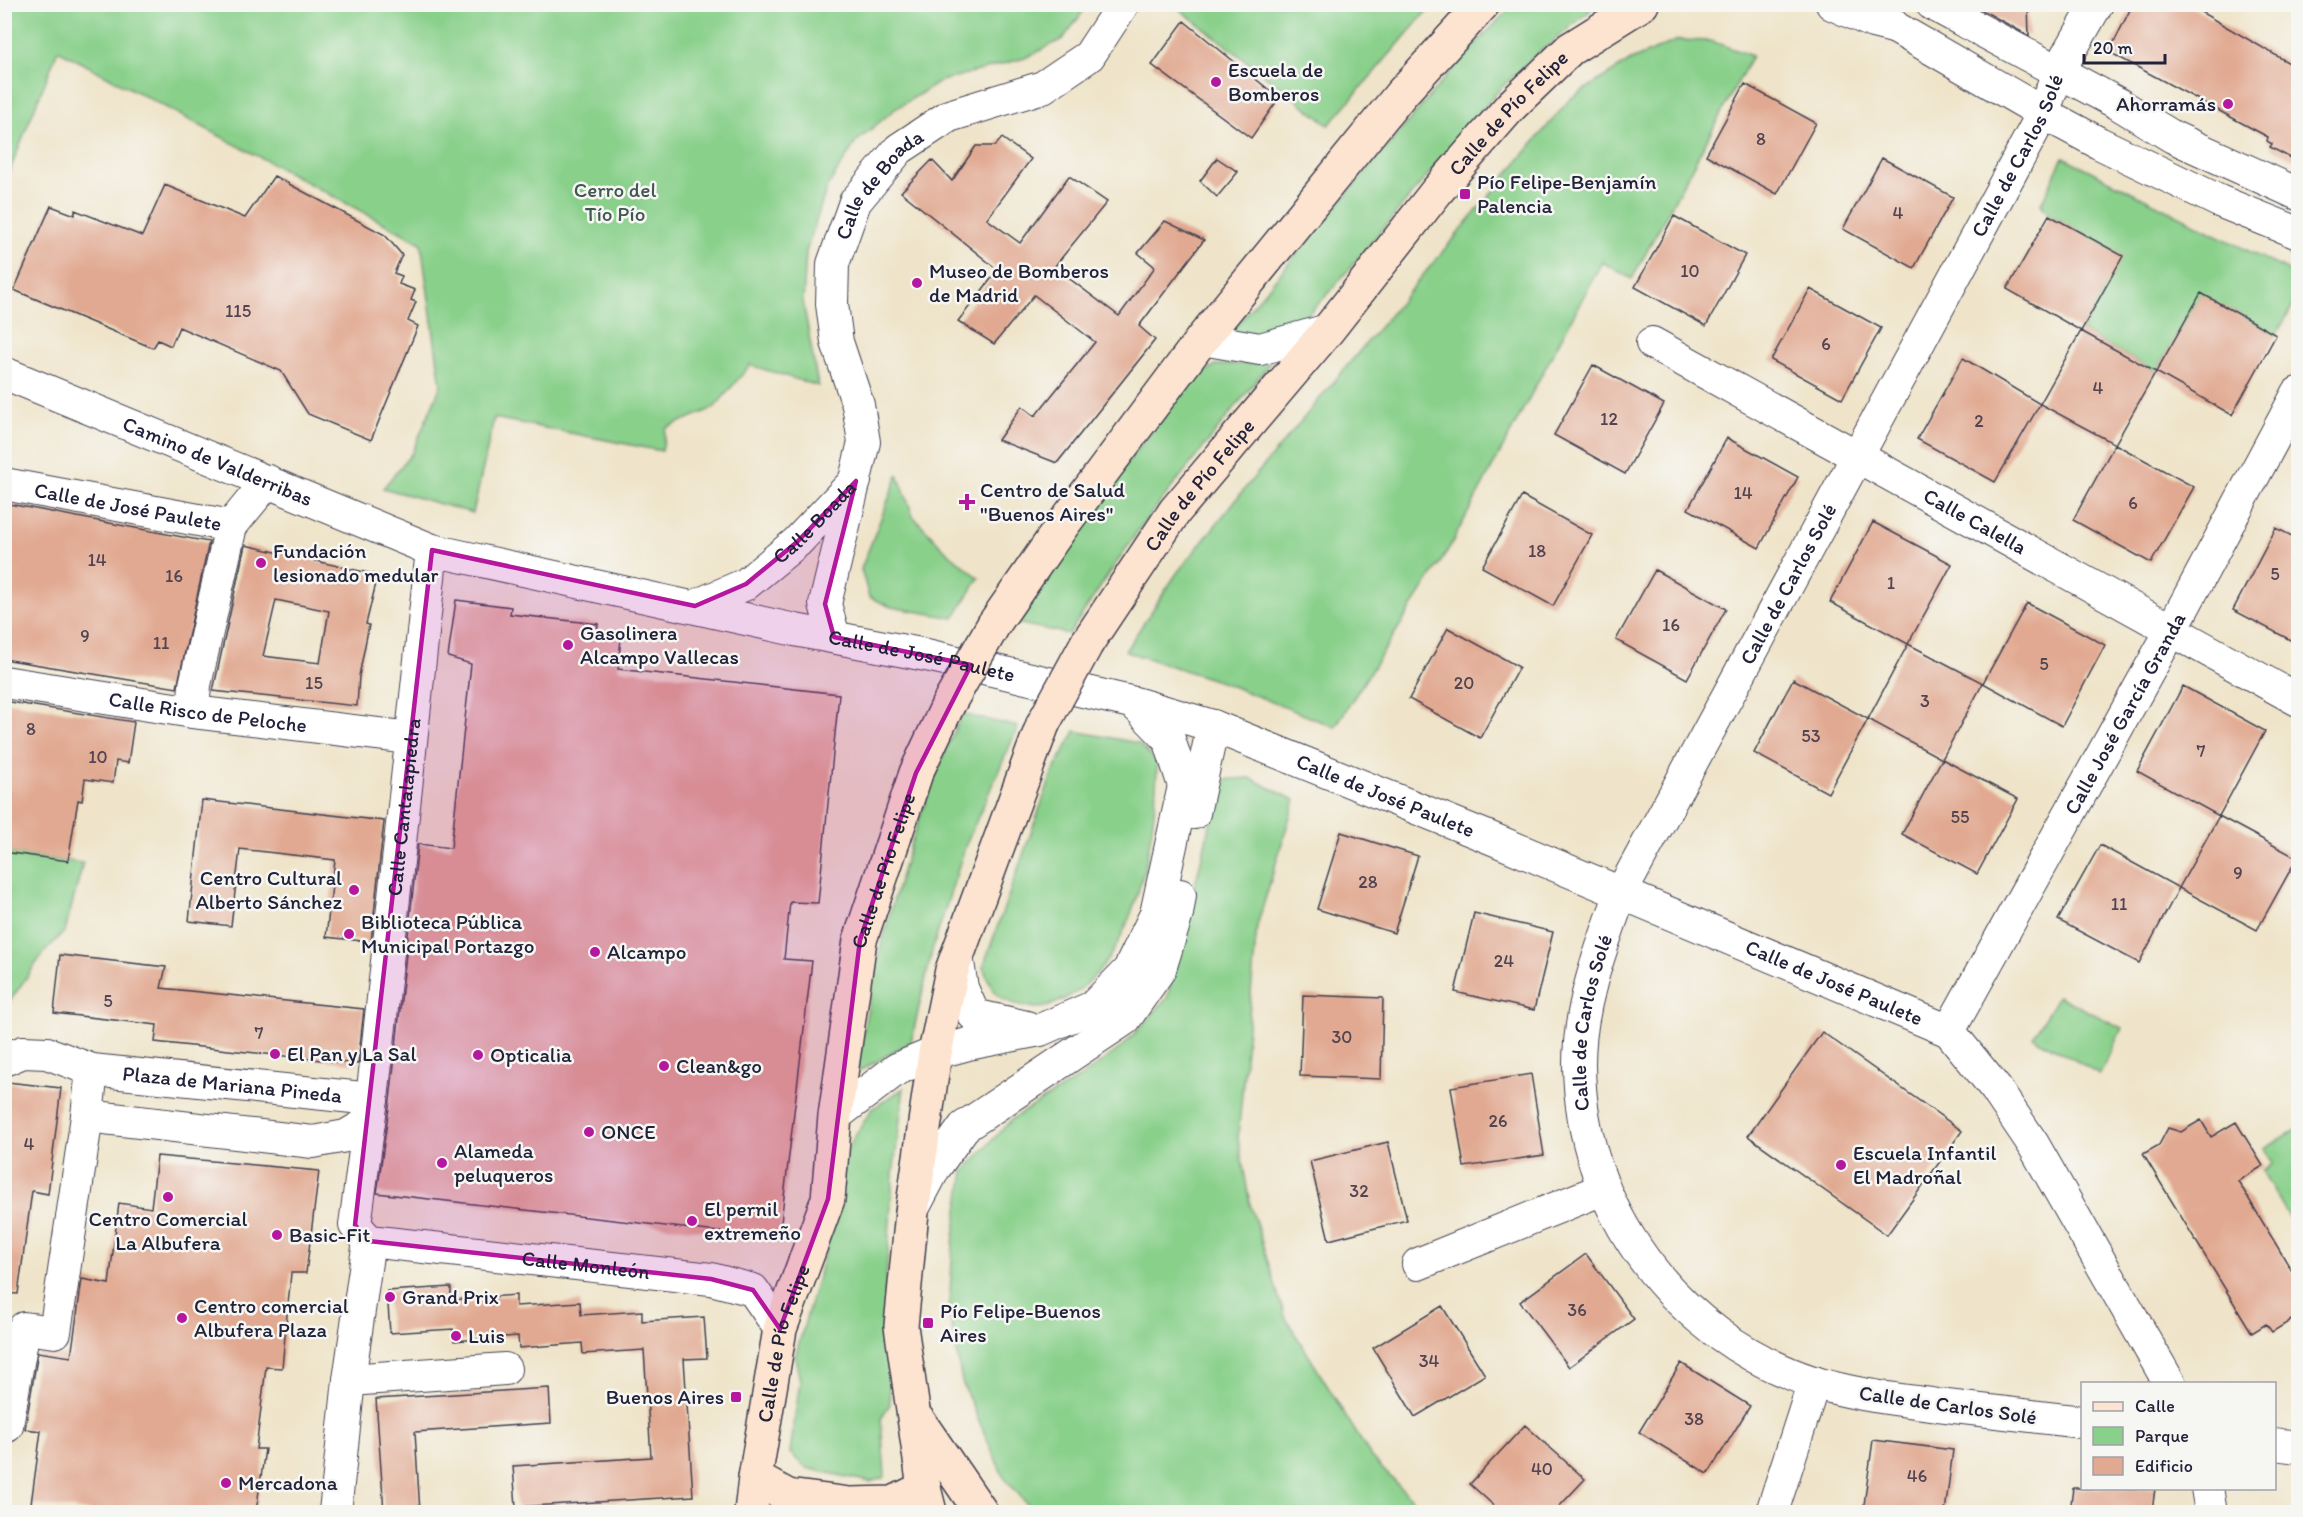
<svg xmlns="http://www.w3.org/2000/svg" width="2303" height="1517" font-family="Itim,sans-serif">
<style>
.green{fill:#89d08b;stroke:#567963;stroke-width:1.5}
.building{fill:#e1a991;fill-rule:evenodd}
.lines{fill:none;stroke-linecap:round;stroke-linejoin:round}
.street-casing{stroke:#413f50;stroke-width:34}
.secondary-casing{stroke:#413f50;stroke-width:36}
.street{stroke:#fff;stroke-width:32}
.secondary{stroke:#fde4d1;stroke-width:33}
.secondary-bridge-casing{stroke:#413f50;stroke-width:36;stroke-linecap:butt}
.secondary-bridge{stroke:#fde4d1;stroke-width:33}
.marked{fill:#b5179e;fill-opacity:0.2;stroke:#b5179e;stroke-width:4.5;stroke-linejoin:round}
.poi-dot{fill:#b5179e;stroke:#f6f6f2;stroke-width:2}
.labels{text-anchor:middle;stroke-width:5;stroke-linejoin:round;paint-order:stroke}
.number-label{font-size:18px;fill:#524450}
.poi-label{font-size:21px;fill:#22223b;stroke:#f6f6f2;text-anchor:start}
.street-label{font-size:21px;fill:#22223b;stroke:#f6f6f2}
.park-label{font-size:21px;fill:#415653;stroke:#f6f6f2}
</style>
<rect width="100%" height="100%" fill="#f6f6f2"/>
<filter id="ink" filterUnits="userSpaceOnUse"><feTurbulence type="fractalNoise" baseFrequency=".0167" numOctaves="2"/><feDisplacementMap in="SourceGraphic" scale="12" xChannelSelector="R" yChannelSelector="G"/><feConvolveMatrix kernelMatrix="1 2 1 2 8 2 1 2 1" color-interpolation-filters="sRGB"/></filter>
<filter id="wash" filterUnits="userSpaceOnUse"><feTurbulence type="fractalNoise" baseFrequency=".008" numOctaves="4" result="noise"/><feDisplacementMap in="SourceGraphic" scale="24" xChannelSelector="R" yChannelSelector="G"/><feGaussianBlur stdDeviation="1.35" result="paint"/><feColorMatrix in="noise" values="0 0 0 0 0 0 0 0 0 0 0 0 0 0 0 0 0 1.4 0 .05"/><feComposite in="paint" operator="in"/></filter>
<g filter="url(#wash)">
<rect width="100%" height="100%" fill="#efe4c9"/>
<path class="green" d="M 5,4 L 1088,4 L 1088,5 L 1063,39 L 1025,58 L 941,81 L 895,109 L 856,142 L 827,187 L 806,252 L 803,301 L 818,386 L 750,365 L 714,408 L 666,428 L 662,451 L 494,418 L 473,513 L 383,488 L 412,453 L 441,385 L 421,243 L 58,50 L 5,182 Z
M 1514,4 L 1587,5 L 1591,10 L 1536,55 L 1499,90 L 1329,293 L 1307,315 L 1286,326 L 1259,336 L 1230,333 L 1460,60 Z
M 1174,5 L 1432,4 L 1432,5 L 1329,125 Z
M 1678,40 L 1711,41 L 1752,56 L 1632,279 L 1602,262 L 1447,552 L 1335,727 L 1224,683 L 1125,651 L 1177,573 L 1251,481 L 1570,99 L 1631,60 Z
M 2063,157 L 2298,276 L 2298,297 L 2276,335 L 2201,294 L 2156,372 L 2081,331 L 2122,256 L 2049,215 L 2041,204 Z
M 1270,363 L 1139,529 L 1069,634 L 1015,623 L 1131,457 L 1191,382 L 1216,365 Z
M 898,475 L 913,516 L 947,552 L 979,578 L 954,618 L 891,607 L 869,597 L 861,569 Z
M 962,714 L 1018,727 L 966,844 L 933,947 L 911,1042 L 856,1073 C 864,1031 870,989 881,947 C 901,867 927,789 962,714 Z
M 1075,731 L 1138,743 L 1157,762 C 1156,835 1137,963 1064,999 C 1052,1005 1044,1010 1030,1007 C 999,1002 994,996 983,967 L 1052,774 Z
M 1250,778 L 1295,800 L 1257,926 L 1238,1138 L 1250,1204 L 1285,1317 L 1371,1457 L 1424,1512 L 1034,1512 L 1003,1476 L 962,1382 L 949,1310 L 953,1243 L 964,1171 L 1012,1119 L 1084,1075 L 1123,1046 L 1167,998 L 1221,780 Z
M 5,852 L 83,863 L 65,931 L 44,952 L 5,1008 Z
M 2058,996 L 2122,1028 L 2100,1074 L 2033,1037 Z
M 904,1088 L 893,1175 L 885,1295 L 890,1404 L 881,1419 L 885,1477 L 870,1482 L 806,1468 L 790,1453 L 800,1381 L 795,1357 L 838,1207 L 844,1158 L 853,1139 L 872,1109 Z
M 2298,1128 L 2298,1232 L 2262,1171 L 2273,1164 L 2264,1148 Z"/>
<g id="blocks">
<path class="building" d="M 1971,4 L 2028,4 L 2029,36 Z
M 2133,4 L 2187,4 L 2298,68 L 2298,162 L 2270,147 L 2272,144 L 2267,141 L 2268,137 L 2109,52 Z
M 1184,21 L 1279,98 L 1251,138 L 1152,65 Z
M 1745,84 L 1816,123 L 1777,194 L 1706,155 Z
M 1002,138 L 1031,159 L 987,219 L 1020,243 L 1069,176 L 1107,202 L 1054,267 L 1119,316 L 1155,267 L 1138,253 L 1165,221 L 1204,240 L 1139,326 L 1155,340 L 1057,463 L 998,440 L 1022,406 L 1035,416 L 1095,342 L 1034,295 L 994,344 L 958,321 L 998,270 L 901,192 L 932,160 L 952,181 L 976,146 L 995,146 Z
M 1217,158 L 1238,172 L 1217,197 L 1200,181 Z
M 1882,158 L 1953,197 L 1914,268 L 1843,229 Z
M 274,176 L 385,235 L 402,255 L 394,273 L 402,276 L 399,284 L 415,290 L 411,300 L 416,302 L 408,321 L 418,326 L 371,440 L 308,414 L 281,371 L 179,327 L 171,346 L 158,340 L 153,348 L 14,290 L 51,206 L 75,215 L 75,210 L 142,236 L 165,185 L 245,218 Z
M 2049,215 L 2123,256 L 2081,331 L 2007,289 Z
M 1674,216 L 1745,255 L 1706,326 L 1635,287 Z
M 1810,289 L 1881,328 L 1842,399 L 1771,360 Z
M 2201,293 L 2276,335 L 2232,415 L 2156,372 Z
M 2081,331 L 2156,372 L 2115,444 L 2040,404 Z
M 1963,358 L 2040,404 L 1995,482 L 1917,439 Z
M 1593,365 L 1664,404 L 1625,474 L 1554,435 Z
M 1727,438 L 1798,477 L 1759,548 L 1688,509 Z
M 2115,444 L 2194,487 L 2151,563 L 2073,520 Z
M 1522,496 L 1592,535 L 1553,606 L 1482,567 Z
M 4,503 L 209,542 L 177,688 L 4,659 Z
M 1873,522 L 1952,564 L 1908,644 L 1830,602 Z
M 2276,528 L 2298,539 L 2298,644 L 2233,610 Z
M 245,545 L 378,575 L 366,624 L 369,625 L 359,676 L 357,706 L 213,691 ZM 276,600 L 329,611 L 320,663 L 263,656 Z
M 1655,570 L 1726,609 L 1687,679 L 1616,640 Z
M 456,600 L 511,607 L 510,614 L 598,624 L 597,636 L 621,638 L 618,669 L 839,694 L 818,903 L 790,902 L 784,959 L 812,961 L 779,1239 L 377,1193 L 390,1101 L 418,844 L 451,848 L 471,664 L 448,657 Z
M 2027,603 L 2105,645 L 2062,726 L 1983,683 Z
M 1448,628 L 1519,667 L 1480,738 L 1409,699 Z
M 1908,644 L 1983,683 L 1942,759 L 1868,719 Z
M 1793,679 L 1868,719 L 1828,793 L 1754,753 Z
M 2183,686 L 2265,731 L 2219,816 L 2137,771 Z
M 4,701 L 134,722 L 128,763 L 116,761 L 113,783 L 85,779 L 82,801 L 78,800 L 68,861 L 4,852 Z
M 1942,759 L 2018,799 L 1977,874 L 1902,834 Z
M 202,800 L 384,821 L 371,942 L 326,937 L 335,860 L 240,849 L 231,926 L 189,921 Z
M 2219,816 L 2297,858 L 2257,930 L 2179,888 Z
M 1341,832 L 1418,856 L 1394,933 L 1317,909 Z
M 2100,845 L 2179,888 L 2139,963 L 2058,920 Z
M 1474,913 L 1553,932 L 1534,1010 L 1455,992 Z
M 60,955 L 166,967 L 161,988 L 364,1009 L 358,1064 L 155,1042 L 157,1025 L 54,1013 Z
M 1303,995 L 1383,998 L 1381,1079 L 1300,1076 Z
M 1822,1032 L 1962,1131 L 1887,1235 L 1748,1136 Z
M 1531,1074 L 1544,1155 L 1464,1167 L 1451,1087 Z
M 7,1082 L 61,1088 L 48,1194 L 32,1191 L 18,1294 L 4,1293 L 4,1100 Z
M 2201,1120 L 2211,1137 L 2236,1122 L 2263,1166 L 2238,1181 L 2298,1281 L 2298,1316 L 2272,1332 L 2266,1324 L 2252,1333 L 2143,1154 L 2159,1145 L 2168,1128 L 2181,1132 Z
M 1388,1142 L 1407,1220 L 1329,1240 L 1310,1161 Z
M 157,1156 L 319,1171 L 306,1273 L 291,1273 L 282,1368 L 266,1367 L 256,1449 L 265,1449 L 256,1512 L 95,1512 L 31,1504 L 41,1431 L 25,1429 L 38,1352 L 71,1357 L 82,1279 L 109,1284 L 119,1203 L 151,1208 Z
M 1586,1254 L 1634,1319 L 1569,1367 L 1520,1302 Z
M 451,1287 L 451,1300 L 516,1295 L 516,1306 L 580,1302 L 581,1315 L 642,1311 L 642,1321 L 704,1317 L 707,1358 L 684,1359 L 693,1496 L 516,1507 L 513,1466 L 651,1457 L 644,1350 L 583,1354 L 582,1343 L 519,1348 L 518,1336 L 454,1341 L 453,1329 L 390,1333 L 387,1291 Z
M 1442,1306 L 1485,1375 L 1415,1417 L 1373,1348 Z
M 1681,1363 L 1750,1406 L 1708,1474 L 1639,1432 Z
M 549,1388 L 551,1423 L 415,1432 L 420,1512 L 384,1512 L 376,1399 Z
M 1525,1425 L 1585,1479 L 1554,1512 L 1501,1512 L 1470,1484 Z
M 1873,1440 L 1953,1450 L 1945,1512 L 1863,1512 Z
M 2073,1488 L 2155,1488 L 2152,1512 L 2070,1512 Z"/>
</g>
</g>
<g filter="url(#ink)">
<use href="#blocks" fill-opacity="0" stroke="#413f50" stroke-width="1.5"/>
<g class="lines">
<g class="street-casing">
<g id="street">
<path d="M 1832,4 L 1873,22 L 1893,27"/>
<path d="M 1872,4 L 1896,28 L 2043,113 L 2099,143 L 2219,201 L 2298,233"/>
<path d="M 1932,4 L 2117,103 L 2173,137 L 2298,194"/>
<path d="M 1202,339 L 1260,349 L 1328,330"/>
<path id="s1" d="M 1652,343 L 2298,700"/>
<path id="s2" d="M 4,373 L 432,550 L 795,630 L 931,656 L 1135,703 L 1213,726 L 1493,839 L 1949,1031 L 1996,1089 L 2033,1144 L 2170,1384"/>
<path id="s3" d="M 4,484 L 231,526"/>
<path id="s4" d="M 695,606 L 746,584 L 797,542 L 855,481"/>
<path id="s5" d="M 834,637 L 825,604 L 864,442 L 858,405 L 837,342 L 832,304 L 833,264 L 855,202 L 899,149 L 949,116 L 1043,87 L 1089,56 L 1123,4"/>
<path id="s6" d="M 4,682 L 193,712 L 411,738"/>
<path d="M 193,712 L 195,685 L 231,526 L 268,481"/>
<path d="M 1194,813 L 1213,726"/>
<path d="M 957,956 L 962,988 L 974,1015 L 1027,1027"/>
<path id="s7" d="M 1949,1031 L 2172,629 L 2298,393"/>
<path d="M 4,1060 L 23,1052 L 47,1053 L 92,1070"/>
<path d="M 835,1116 L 897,1069 L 935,1053 L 968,1044 L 1040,1030 L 1093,1007 L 1129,970 L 1156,914 L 1184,786 L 1169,739 L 1135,704"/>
<path id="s8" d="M 368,1123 L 346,1136 L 313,1142 L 87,1116 L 92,1070 L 372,1099"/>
<path d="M 915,1205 L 934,1169 L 964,1127 L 1125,1019 L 1160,969 L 1177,914 L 1180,895"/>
<path id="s9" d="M 369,1241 L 355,1225 L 372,1099 L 432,550"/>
<path id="s10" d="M 369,1241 L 711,1279 L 753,1290 L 780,1329"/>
<path d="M 1418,1264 L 1603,1189"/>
<path d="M 349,1380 L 505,1369"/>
<path id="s11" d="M 2082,1422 C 2034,1416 1986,1411 1938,1405 C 1896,1399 1854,1395 1813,1382 C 1676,1337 1580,1209 1579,1064 C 1579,1005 1601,948 1621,893 L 2028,141 L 2043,113 L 2058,72 L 2097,4"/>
<path d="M 7,1426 L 24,1328 L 55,1332 L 87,1116"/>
<path d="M 2274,1444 L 2298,1447"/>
<path d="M 2207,1488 L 2211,1512"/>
<path d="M 335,1512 L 349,1380 L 369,1241"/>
<path d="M 1772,1512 L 1814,1382"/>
</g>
</g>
<g class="secondary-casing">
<g id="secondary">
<path d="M 994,624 L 1062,526 L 1202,339 L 1401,94 L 1483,4"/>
<path id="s12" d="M 1087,643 L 1175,511 L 1328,330 L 1437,191 L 1511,106 L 1570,49 L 1642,4"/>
<path d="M 918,1420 L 981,1512"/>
<path d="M 755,1478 L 788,1496 L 850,1504 L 893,1503 L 924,1488"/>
<path id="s13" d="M 751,1512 L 755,1478 L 780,1329 L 828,1199 L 835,1116 L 860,940 L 916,773 L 948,705"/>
<path d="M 930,1512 L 924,1488 L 901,1326 L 912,1212 L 935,1053 L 952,970 L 1043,724"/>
</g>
</g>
<use href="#street" class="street"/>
<use href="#secondary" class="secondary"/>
<g class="secondary-bridge-casing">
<path id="secondary-bridge" d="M 948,705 L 994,624
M 1043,724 L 1087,643"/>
</g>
<use href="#secondary-bridge" class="secondary-bridge"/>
</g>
</g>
<path class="marked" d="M 856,481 L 825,604 L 834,637 L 971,665 L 916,773 L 860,940 L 828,1199 L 780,1329 L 753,1290 L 711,1279 L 369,1241 L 355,1225 L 432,550 L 695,606 L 746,584 L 797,542 Z"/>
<g class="poi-dot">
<circle cx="1216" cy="82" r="6"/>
<circle cx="2228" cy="104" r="6"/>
<rect x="1459" y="188" width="12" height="12" rx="3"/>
<circle cx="917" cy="283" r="6"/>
<path d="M964 493h6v6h6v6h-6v6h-6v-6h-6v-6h6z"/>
<circle cx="261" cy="563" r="6"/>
<circle cx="568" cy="645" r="6"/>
<circle cx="354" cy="890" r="6"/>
<circle cx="349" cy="934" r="6"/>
<circle cx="595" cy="952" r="6"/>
<circle cx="275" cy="1054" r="6"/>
<circle cx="478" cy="1055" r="6"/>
<circle cx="664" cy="1066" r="6"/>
<circle cx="589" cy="1132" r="6"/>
<circle cx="442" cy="1163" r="6"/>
<circle cx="1841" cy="1165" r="6"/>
<circle cx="168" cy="1197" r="6"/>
<circle cx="692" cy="1221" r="6"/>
<circle cx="277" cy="1235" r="6"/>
<circle cx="390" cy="1297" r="6"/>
<circle cx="182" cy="1318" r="6"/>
<rect x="922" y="1317" width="12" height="12" rx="3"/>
<circle cx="456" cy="1336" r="6"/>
<rect x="730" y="1391" width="12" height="12" rx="3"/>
<circle cx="226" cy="1483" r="6"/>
</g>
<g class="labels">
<g class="number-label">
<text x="1761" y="145">8</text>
<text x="1898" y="219">4</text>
<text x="1690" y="277">10</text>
<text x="238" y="317">115</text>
<text x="1826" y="350">6</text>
<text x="2098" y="394">4</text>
<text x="1609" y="425">12</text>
<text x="1979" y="427">2</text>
<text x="1743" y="499">14</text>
<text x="2133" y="509">6</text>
<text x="1537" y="557">18</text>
<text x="97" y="566">14</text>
<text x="2275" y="580">5</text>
<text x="174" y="582">16</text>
<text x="1891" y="589">1</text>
<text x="1671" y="631">16</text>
<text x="85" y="642">9</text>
<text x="161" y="649">11</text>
<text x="2044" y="670">5</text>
<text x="314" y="689">15</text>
<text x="1464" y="689">20</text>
<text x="1925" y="707">3</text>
<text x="31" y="735">8</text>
<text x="1811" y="742">53</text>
<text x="2201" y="757">7</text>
<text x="98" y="763">10</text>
<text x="1960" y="823">55</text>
<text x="2238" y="879">9</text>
<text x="1368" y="888">28</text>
<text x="2119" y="910">11</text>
<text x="1504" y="967">24</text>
<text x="108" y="1007">5</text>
<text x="259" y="1039">7</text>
<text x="1342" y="1043">30</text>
<text x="1498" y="1127">26</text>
<text x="29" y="1150">4</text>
<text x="1359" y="1197">32</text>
<text x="1577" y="1316">36</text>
<text x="1429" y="1367">34</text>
<text x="1694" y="1425">38</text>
<text x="1542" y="1475">40</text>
<text x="1917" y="1482">46</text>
</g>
<g class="poi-label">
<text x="1228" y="77">Escuela de<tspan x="1228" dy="24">Bomberos</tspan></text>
<text x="2216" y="111" text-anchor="end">Ahorramás</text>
<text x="1477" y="189">Pío Felipe-Benjamín<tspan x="1477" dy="24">Palencia</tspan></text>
<text x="929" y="278">Museo de Bomberos<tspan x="929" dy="24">de Madrid</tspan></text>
<text x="980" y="497">Centro de Salud<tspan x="980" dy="24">"Buenos Aires"</tspan></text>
<text x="273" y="558">Fundación<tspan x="273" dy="24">lesionado medular</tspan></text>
<text x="580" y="640">Gasolinera<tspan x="580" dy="24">Alcampo Vallecas</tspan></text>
<text x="342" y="885" text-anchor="end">Centro Cultural<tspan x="342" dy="24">Alberto Sánchez</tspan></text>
<text x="361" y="929">Biblioteca Pública<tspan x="361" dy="24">Municipal Portazgo</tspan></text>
<text x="607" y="959">Alcampo</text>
<text x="287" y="1061">El Pan y La Sal</text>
<text x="490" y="1062">Opticalia</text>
<text x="676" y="1073">Clean&amp;go</text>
<text x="601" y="1139">ONCE</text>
<text x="454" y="1158">Alameda<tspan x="454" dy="24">peluqueros</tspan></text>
<text x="1853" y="1160">Escuela Infantil<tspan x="1853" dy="24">El Madroñal</tspan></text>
<text x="704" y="1216">El pernil<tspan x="704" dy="24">extremeño</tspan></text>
<text x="168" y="1226" text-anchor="middle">Centro Comercial<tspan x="168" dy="24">La Albufera</tspan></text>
<text x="289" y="1242">Basic-Fit</text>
<text x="402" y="1304">Grand Prix</text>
<text x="194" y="1313">Centro comercial<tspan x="194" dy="24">Albufera Plaza</tspan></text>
<text x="940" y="1318">Pío Felipe-Buenos<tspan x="940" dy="24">Aires</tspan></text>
<text x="468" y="1343">Luis</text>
<text x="724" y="1404" text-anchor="end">Buenos Aires</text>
<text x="238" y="1490">Mercadona</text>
</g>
<g class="street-label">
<text dy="7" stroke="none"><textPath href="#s12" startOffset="678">Calle de Pío Felipe</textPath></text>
<text dy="7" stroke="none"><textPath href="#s11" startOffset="1708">Calle de Carlos Solé</textPath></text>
<text dy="7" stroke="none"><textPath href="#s5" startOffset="477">Calle de Boada</textPath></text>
<text dy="7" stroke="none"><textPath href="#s2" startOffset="231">Camino de Valderribas</textPath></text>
<text dy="7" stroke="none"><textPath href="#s12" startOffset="194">Calle de Pío Felipe</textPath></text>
<text dy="7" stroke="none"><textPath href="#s3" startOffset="126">Calle de José Paulete</textPath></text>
<text dy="7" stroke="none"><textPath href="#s1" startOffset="369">Calle Calella</textPath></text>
<text dy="7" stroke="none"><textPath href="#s4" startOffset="148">Calle Boada</textPath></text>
<text dy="7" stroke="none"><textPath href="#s11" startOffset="1222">Calle de Carlos Solé</textPath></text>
<text dy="7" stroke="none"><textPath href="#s2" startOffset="964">Calle de José Paulete</textPath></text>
<text dy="7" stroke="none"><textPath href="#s6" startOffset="206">Calle Risco de Peloche</textPath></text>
<text dy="7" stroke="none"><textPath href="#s7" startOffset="363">Calle José García Granda</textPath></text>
<text dy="7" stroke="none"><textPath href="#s2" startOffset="1450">Calle de José Paulete</textPath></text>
<text dy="7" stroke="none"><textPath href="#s9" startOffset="442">Calle Cantalapiedra</textPath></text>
<text dy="7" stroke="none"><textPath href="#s13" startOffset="658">Calle de Pío Felipe</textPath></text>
<text dy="7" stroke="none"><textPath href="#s2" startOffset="1936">Calle de José Paulete</textPath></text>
<text dy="7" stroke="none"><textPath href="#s11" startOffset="736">Calle de Carlos Solé</textPath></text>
<text dy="7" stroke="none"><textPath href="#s8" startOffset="474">Plaza de Mariana Pineda</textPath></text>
<text dy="7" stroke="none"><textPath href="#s10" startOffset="218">Calle Monleón</textPath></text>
<text dy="7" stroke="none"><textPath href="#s13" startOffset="172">Calle de Pío Felipe</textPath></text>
<text transform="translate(1948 1405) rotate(8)" y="7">Calle de Carlos Solé</text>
</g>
<g class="park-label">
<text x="615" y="197">Cerro del<tspan x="615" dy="24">Tío Pío</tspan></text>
</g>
</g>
<rect width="2303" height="1517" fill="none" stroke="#f6f6f2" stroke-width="24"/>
<rect x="2081" y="1382" width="195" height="108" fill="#f6f6f2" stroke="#a1a1a9" stroke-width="1.5"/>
<rect x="2093" y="1402" width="30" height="9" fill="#fde4d1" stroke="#a1a1a9" stroke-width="1.5"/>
<text x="2135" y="1412" font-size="18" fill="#22223b">Calle</text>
<rect x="2093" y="1427" width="30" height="18" fill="#89d08b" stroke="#a1a1a9" stroke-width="1.5"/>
<text x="2135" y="1442" font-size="18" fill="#22223b">Parque</text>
<rect x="2093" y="1457" width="30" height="18" fill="#e1a991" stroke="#a1a1a9" stroke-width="1.5"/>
<text x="2135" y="1472" font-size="18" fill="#22223b">Edificio</text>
<path d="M2084 54v9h81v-9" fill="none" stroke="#22223b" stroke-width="3"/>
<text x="2093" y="54" font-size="18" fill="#22223b" stroke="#f6f6f2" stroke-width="4.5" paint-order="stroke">20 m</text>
</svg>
